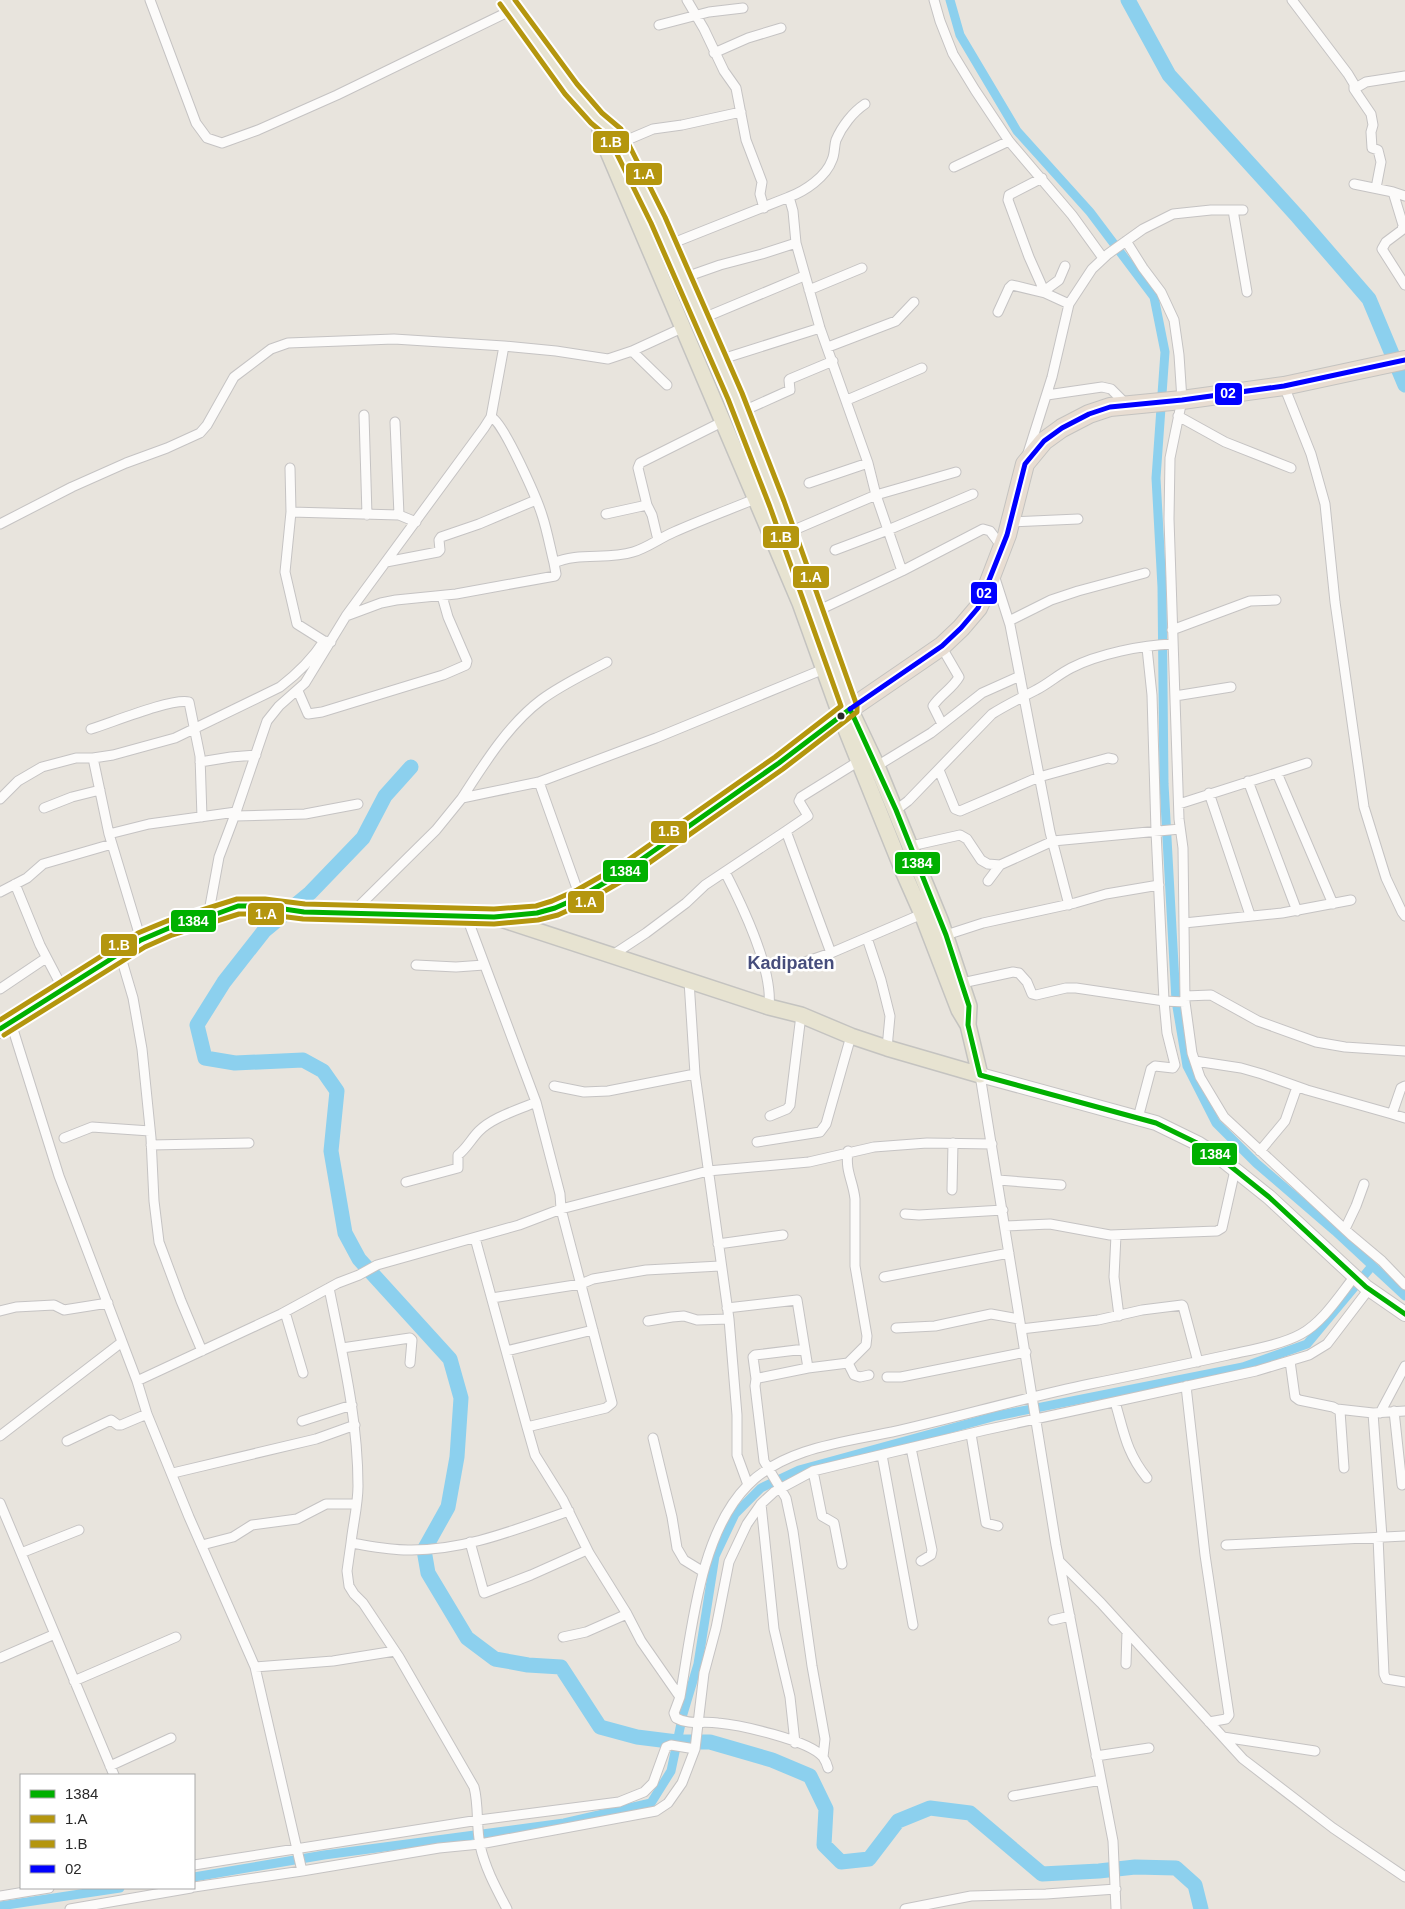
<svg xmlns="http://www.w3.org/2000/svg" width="1405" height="1909" font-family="Arial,sans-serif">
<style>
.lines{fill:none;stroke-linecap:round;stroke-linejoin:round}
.canal{stroke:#8cd0ee;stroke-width:9}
.river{stroke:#8cd0ee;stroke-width:15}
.street-casing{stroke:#c5c3c3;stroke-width:11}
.secondary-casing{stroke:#c5c3c3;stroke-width:16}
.primary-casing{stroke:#c4c3c0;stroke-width:18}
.highway-casing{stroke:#c4c3c0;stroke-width:20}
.street{stroke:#fcfbfa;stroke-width:9}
.secondary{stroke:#fcfbfa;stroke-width:14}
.primary{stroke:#e7e3d1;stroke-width:15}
.highway{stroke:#e8ddd2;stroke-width:18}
.bus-1-casing{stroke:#fff;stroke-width:9}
.bus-2-casing{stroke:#fff;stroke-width:9}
.bus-3-casing{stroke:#fff;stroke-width:9}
.bus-4-casing{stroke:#fff;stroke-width:9}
.bus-1{stroke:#00b000;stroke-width:5}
.bus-2{stroke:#b4960e;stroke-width:5}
.bus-3{stroke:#b4960e;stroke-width:5}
.bus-4{stroke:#00f;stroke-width:5}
.bus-dot{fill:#292929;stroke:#fff;stroke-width:2}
.labels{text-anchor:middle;stroke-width:5;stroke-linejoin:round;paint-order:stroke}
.district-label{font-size:18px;font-weight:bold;fill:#464d7c;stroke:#fff}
.line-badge{stroke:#fff;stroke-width:2}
.badge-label{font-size:14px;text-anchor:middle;font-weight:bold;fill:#fff}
</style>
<rect width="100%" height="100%" fill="#e8e4dd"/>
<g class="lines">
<path class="canal" d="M 950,0 L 960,35 L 1017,131 L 1090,212 L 1154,297 L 1165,352 L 1156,478 L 1162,587 L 1164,784 L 1176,1001 L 1187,1066 L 1216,1123 L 1256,1163 L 1335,1231 L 1405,1296
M 194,1877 L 324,1855 L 564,1823 L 651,1803 L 671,1771 L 683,1714 L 698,1664 L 715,1556 L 735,1514 L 761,1488 L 799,1470 L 996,1416 L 1243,1367 L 1307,1344 L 1372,1266
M 0,1906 L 120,1888"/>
<path class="river" d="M 1128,0 L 1169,75 L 1298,217 L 1369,299 L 1405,385
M 411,767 L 385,796 L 363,838 L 310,893 L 264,931 L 224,982 L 197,1025 L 205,1058 L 235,1063 L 303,1060 L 323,1071 L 337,1091 L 331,1151 L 345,1233 L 359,1259 L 450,1359 L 461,1398 L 457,1457 L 448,1507 L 424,1550 L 428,1573 L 467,1638 L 495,1659 L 528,1665 L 561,1667 L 600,1727 L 637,1737 L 677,1742 L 710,1742 L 772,1760 L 810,1776 L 826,1809 L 824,1845 L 841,1862 L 869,1859 L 898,1821 L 930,1808 L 970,1813 L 1042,1874 L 1099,1871 L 1135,1867 L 1176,1868 L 1195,1885 L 1201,1909"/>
<g class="street-casing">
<path id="street" d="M 150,0 L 196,123 L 207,138 L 222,143 L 258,130 L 337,95 L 514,9
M 687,0 L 704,29 L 724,71 L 736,88 L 746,140 L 762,182 L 760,194 L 764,208
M 934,0 L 940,21 L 953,54 L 975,90 L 1009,141 L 1072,215 L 1103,258
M 1292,0 L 1348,74 L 1354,84 L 1354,89
M 659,25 L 709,12 L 743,8
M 714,53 L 748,38 L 781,28
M 620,143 L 653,129 L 682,125 L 741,112
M 954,167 L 1009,141
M 1042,178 L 1009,195 L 1008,200 L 1029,257 L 1045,293 L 1069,304
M 1354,184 L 1393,192 L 1405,196
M 1376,188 L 1381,162 L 1378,150 L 1372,148 L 1371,132 L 1373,125 L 1371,114 L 1354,89 L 1366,82 L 1405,76
M 1393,192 L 1403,225 L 1402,230 L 1386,242 L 1382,249 L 1405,285
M 789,197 C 805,191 826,177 832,160 C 835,154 834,146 836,140 C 842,126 853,112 865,104
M 1233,210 L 1247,292
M 1126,241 L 1143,268 L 1161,292 L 1174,320 L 1179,355 L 1182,400 L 1170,458 L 1169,519 L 1179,819 L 1183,848 L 1185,1002 L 1192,1053 L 1200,1077 L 1224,1117 L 1351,1235 L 1382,1261 L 1405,1285
M 668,245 L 789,197 L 793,211 L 796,243 L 820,328 L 868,463 L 876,495 L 902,571
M 683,278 L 720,265 L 762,254 L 796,243
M 809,290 L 862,268
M 1044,291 L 1059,280 L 1065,266
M 998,312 L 1009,288 L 1012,285 L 1045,293
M 701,319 L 804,276
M 828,347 L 896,321 L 914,302
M 632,351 L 667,385
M 719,360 L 820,328
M 1284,386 L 1311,454 L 1325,504 L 1335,602 L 1364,807 L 1386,878 L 1402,912 L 1405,916
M 1047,395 L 1102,387 L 1111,389 L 1127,405
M 847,400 L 922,368
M 741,412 L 790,390 L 789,380 L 790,379 L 833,361
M 364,415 L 367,515
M 1178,416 L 1225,442 L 1291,468
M 491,417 C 503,421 537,499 542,515 C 547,530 550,547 554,563
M 395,422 L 399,515
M 1028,453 L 1052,377 L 1069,304 L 1092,269 L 1108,254 L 1143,229 L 1173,214 L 1211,210 L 1243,210
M 290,468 L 291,512 L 285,572 L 297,624 L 324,641
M 809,483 L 868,463
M 647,505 L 652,515 L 658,540
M 291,512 L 399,515 L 416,522
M 606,514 L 647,505 L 638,468 L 640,463 L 722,422
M 1010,522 L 1078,519
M 0,524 L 72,487 L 126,463 L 167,448 L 200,433 L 207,425 L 234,377 L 271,349 L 288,343 L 394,339 L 504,346
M 787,533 L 876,495 L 956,472
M 835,550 L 888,530 L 973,494
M 386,562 L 438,552 L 440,550 L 439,540 L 441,537 L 479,524 L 536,500
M 994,575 L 1010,625 L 1050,832 L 1069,905
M 815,612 L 902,571 L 983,529 L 990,531 L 1002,547
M 346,616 L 381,603 L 396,600 L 456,594 L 555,576 L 556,574 L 554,563 C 578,552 608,560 633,552 C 647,548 660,538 674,532 C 701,520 728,510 755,499
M 1009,621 L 1051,600 L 1078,591 L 1145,573
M 1172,630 L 1250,601 L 1276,600
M 941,646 L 959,677 C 952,689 940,695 933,706 L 942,724
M 298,691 L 308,714 L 322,712 L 443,675 L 466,665 L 467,661 L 448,617 L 442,596
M 1175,696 L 1231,687
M 91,729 C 111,723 171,698 189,702 L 200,756 L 202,817
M 93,758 L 109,834 L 141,940
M 200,762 L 231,757 L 256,755
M 877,766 L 931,733 L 982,693 L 1020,676
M 939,770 L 955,809 L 960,811 L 1039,777 L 1108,758 L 1113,759
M 1277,773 L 1333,904
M 1248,781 L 1297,911
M 539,782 L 580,897
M 1209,793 L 1250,915
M 462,798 C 484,764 508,725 541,700 C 561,685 585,674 607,662
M 0,799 L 18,781 L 42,767 L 76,758 L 93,758 L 113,755 L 175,738 L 280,687 C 297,674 313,658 324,641 L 331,642
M 1179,804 L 1307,763
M 44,808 L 72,797 L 100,790
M 896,810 L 908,801 L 992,714 C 1006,705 1021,698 1036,690 C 1048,684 1059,674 1071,668 C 1098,654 1142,645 1173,644
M 235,816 L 305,814 L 358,804
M 786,831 L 808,816 L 799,801 L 801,797 L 859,761
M 109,834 L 149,824 L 236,812
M 911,846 L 960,835 L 967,839 L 981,860 L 988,864 L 1000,865 L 1053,841 L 1180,829
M 725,872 C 742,905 773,970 769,1007
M 988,881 L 1000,865
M 15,884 L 40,945 L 63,989
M 0,892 L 27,878 L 43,864 L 112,844
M 354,911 L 436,830 L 462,798 L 539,782 L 656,738 L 824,669
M 466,915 L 536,1102 L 560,1194 L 561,1209 L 612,1403 L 606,1408 L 527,1427 L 535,1455 L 563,1500 L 589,1553 L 627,1614 L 641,1641 L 680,1697 L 674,1713 L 676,1718 C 688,1725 704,1721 718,1723 C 740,1725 809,1740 823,1757 C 825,1760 827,1764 828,1768
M 208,917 L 219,857 L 236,812 L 267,721 L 279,706 L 305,683 L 346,616 L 484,428 L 491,417 L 504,346 L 556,351 L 608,359 L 632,351 L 682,328
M 1184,923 L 1282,913 L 1351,900
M 946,935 L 983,923 L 1075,903 L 1106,894 L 1159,885
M 867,938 L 881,980 L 890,1016 L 887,1048
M 120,954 L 133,998 L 142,1049 L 151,1138 L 154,1201 L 159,1242 L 181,1301 L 202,1351
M 611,956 L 646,933 L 686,903 L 705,885 L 786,831 L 831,953 L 922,914
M 799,964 L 831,953
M 416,965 L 456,967 L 484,965
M 689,981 L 695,1074 L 729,1319 L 737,1415 L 737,1455 L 748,1485
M 962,983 L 1013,972 L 1019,973 L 1027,982 L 1032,994 L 1036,995 L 1066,988 L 1076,988 L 1164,1001 L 1185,1002
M 0,989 L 46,958
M 1185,996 L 1211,995 L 1258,1021 L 1316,1042 L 1345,1047 L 1405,1051
M 11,1023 L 59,1176 L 137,1381 L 281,1314 L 338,1283 L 359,1275 L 377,1265 L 519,1225 L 561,1209 L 708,1171 L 809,1162 L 874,1147 L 927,1143 L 992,1144
M 1195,1061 L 1241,1068 L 1262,1074 L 1307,1090 L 1392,1114 L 1401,1088 L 1405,1086
M 980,1075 L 1056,1545 L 1113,1841 L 1116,1909
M 554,1086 L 584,1092 L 608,1091 L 695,1074
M 1392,1114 L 1405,1118
M 770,1116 L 787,1109 L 790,1105 L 801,1015
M 1138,1118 L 1151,1069 L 1155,1066 L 1173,1068 L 1175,1065 L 1167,1033 L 1164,1001 L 1156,831 L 1152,695 L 1147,648
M 64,1138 L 92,1127 L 150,1131
M 757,1142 L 820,1132 L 826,1124 L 851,1036
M 151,1145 L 249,1143
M 848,1151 C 845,1172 853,1180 855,1199 L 855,1266 L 867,1336 L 866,1345 L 848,1363 L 854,1375 L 860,1377 L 869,1375
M 1260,1151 L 1285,1121 L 1297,1087
M 998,1180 L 1061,1185
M 406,1182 L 458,1168 L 458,1155 C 467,1148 471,1139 479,1131 C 493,1117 518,1110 536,1102
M 952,1190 L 953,1143
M 905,1214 L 919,1215 L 1003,1210
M 1005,1226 L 1050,1224 L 1110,1235 L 1217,1231 L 1222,1228 L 1235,1170
M 1345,1229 L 1356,1206 L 1364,1184
M 1116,1235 L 1114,1277 L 1119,1316
M 475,1238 L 527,1427
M 718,1244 L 783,1235
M 884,1277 L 1009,1253
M 329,1288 C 342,1353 358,1418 358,1486 C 358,1505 353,1524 351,1543 C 370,1546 388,1550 408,1550 C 464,1551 517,1529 569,1511
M 492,1298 L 581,1284 L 593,1279 L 646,1270 L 720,1266
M 727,1308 L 797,1300 L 808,1368 L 848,1363
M 0,1311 L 16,1307 L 54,1305 L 64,1310 L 108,1303
M 285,1312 L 303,1373
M 648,1321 L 672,1317 L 684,1316 L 697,1320 L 729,1319
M 896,1328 L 935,1326 L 991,1314 L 1019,1319
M 1021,1329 L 1098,1320 L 1142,1310 L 1182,1305 L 1183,1306 L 1198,1362
M 342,1348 L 410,1338 L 412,1340 L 410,1363
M 506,1351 L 593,1330
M 1290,1361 L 1295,1397 L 1299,1400 L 1333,1407 L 1340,1411 L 1344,1468
M 808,1368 L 759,1378 L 756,1379 L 755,1386 L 764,1461 L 786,1498 L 793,1531 L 812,1666 L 825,1739 L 823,1757
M 887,1377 L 901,1377 L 1026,1352
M 756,1379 L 753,1357 L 755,1355 L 805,1349
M 137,1381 L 147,1414 L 189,1517 L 255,1667 L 302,1871 L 194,1887
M 1186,1386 L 1205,1555 L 1229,1715 L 1226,1719 L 1209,1722
M 1115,1402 C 1124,1432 1126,1452 1147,1478
M 1337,1409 L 1373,1413 L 1405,1411
M 1394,1411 L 1402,1485
M 1373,1413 L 1382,1537
M 1380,1413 L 1405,1366
M 302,1421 L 352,1405
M 971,1434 L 986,1523 L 998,1526
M 0,1436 L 122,1342
M 653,1438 L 672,1517 L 677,1548 L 684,1560 L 702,1571
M 67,1441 L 111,1420 L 118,1425 L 121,1425 L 147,1414
M 911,1448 L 932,1550 L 931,1555 L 921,1561
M 882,1455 L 913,1625
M 813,1471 L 822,1516 L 834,1523 L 842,1564
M 173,1473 L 316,1439 L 355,1425
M 0,1503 L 114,1775
M 761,1504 L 774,1629 L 790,1697 L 795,1743
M 1378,1537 L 1384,1674 L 1386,1679 L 1405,1682
M 470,1542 L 484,1593 L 531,1575 L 587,1550
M 351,1543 L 347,1571 L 349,1586 L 354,1594 L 363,1603 L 399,1657 L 474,1787 C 479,1806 476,1826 480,1845 C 485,1868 496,1888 507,1909
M 202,1545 L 233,1537 L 252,1525 L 297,1519 L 326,1504 L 356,1504
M 1226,1545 L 1405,1536
M 21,1553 L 79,1530
M 1060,1562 L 1101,1603 L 1243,1759 L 1333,1828 L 1405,1877
M 1053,1620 L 1070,1616
M 563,1637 L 586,1632 L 627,1614
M 0,1658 L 55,1634
M 1126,1664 L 1127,1632
M 255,1667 L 333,1661 L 395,1651
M 74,1681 L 176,1637
M 680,1697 C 692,1631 699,1534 748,1485 C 784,1448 844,1442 892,1432 C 958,1417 1023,1398 1090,1384 C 1136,1375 1182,1365 1228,1355 C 1250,1350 1281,1345 1301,1334 C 1323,1322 1339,1296 1355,1276
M 1223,1737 L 1315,1751
M 1096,1756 L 1149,1748
M 110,1766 L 171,1738
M 1013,1796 L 1101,1780
M 194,1865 L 479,1820 L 619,1802 L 644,1792 L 653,1783 L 666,1747 L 671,1745 L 695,1749
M 302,1871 L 439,1848 L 480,1844 L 656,1811 L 668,1803 L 682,1783 L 695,1749 L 704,1673 L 716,1628 L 729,1562 L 747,1524 L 761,1504 L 774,1492 L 813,1471 L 985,1430 L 1256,1371 L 1309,1355 L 1327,1344 L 1369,1289
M 0,1896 L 49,1888
M 70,1909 L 191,1888
M 905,1909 L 971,1896 L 1046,1894 L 1116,1889"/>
</g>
<g class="secondary-casing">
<path id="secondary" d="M 980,1075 L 1156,1123 L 1199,1144 L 1219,1157 L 1269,1197 L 1366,1287 L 1405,1314"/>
</g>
<g class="primary-casing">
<path id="primary" d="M 506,0 L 571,89 L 597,118 L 615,133 L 658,220 L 735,396 L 777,504 L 850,709 L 877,766 L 941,922 L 969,1006 L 968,1025
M 597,118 L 603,140 L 800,603 L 841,717 L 903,871 L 922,914 L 959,1010 L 968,1025 L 980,1075
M 495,917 L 769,1007 L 801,1015 L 851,1036 L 887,1048 L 980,1075"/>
</g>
<g class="highway-casing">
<path id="highway" d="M 0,1029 L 141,940 L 169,928 L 208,917 L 238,906 L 264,906 L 304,912 L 354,912 L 494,917 L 537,913 L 555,908 L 580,897 L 625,871 L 779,763 L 850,709 L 942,646 L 961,628 L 978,608 L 984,595 L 1007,535 L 1025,464 L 1044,441 L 1062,428 L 1089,414 L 1110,407 L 1182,400 L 1284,386 L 1405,360"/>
</g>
<use href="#street" class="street"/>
<use href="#secondary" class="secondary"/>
<use href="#primary" class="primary"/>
<use href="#highway" class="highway"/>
<g class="bus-1-casing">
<path id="bus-1" d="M 0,1029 L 141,940 L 169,928 L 208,917 L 238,906 L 264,906 L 304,912 L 494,917 L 537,913 L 555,908 L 580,897 L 625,871 L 779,763 L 850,709 L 896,810 L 946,935 L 969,1006 L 968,1025 L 980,1075
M 980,1075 L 1156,1123 L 1199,1144 L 1219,1157 L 1269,1197 L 1366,1287 L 1405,1314"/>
</g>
<g class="bus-2-casing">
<path id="bus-2" d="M 4,1035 L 145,947 L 172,935 L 239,914 L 263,914 L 303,919 L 494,924 L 538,920 L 558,915 L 584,903 L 629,877 L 783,769 L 857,712 L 857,706 L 784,501 L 742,393 L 665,217 L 621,129 L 602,113 L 577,84 L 515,0"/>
</g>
<g class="bus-3-casing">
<path id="bus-3" d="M 0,1020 L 138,933 L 167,921 L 237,899 L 265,899 L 305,904 L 494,909 L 536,906 L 552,901 L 577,890 L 621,865 L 775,757 L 841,706 L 770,507 L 728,399 L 651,223 L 609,138 L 591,123 L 565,94 L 500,4"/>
</g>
<g class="bus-4-casing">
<path id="bus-4" d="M 850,709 L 942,646 L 961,628 L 978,608 L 1007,535 L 1025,464 L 1044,441 L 1062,428 L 1089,414 L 1110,407 L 1182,400 L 1284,386 L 1405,360"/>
</g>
<use href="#bus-1" class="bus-1"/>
<use href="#bus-2" class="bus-2"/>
<use href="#bus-3" class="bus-3"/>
<use href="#bus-4" class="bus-4"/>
</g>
<circle class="bus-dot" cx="841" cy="716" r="4.5"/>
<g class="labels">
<g class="district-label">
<text x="791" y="969">Kadipaten</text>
</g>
</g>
<g class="line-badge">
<rect x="592" y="130" width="38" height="24" rx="5" fill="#b4960e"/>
<rect x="625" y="162" width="38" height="24" rx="5" fill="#b4960e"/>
<rect x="1214" y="382" width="29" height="24" rx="5" fill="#00f"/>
<rect x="762" y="525" width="38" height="24" rx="5" fill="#b4960e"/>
<rect x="792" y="565" width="38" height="24" rx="5" fill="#b4960e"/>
<rect x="970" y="581" width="28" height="24" rx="5" fill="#00f"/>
<rect x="650" y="820" width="38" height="24" rx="5" fill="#b4960e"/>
<rect x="894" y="851" width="47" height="24" rx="5" fill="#00b000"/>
<rect x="602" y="859" width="47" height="24" rx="5" fill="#00b000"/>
<rect x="567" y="890" width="38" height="24" rx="5" fill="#b4960e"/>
<rect x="247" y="902" width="38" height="24" rx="5" fill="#b4960e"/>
<rect x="170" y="909" width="47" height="24" rx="5" fill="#00b000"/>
<rect x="100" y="933" width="38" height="24" rx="5" fill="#b4960e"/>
<rect x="1191" y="1142" width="47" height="24" rx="5" fill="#00b000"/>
</g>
<g class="badge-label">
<text x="611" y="147">1.B</text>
<text x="644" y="179">1.A</text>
<text x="1228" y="398">02</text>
<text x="781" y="542">1.B</text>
<text x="811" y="582">1.A</text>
<text x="984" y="598">02</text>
<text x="669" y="836">1.B</text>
<text x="917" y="868">1384</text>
<text x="625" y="876">1384</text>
<text x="586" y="907">1.A</text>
<text x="266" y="919">1.A</text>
<text x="193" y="926">1384</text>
<text x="119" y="950">1.B</text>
<text x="1215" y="1159">1384</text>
</g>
<rect x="20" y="1774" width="175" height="115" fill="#ffffff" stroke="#a9a9a9"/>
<rect x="30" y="1790" width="25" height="8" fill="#00b000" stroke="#a9a9a9"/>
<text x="65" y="1799" font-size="15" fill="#292929">1384</text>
<rect x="30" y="1815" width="25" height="8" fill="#b4960e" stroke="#a9a9a9"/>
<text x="65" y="1824" font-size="15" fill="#292929">1.A</text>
<rect x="30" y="1840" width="25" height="8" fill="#b4960e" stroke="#a9a9a9"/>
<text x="65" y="1849" font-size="15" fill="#292929">1.B</text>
<rect x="30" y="1865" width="25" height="8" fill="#0000ff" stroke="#a9a9a9"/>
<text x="65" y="1874" font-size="15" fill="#292929">02</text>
</svg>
